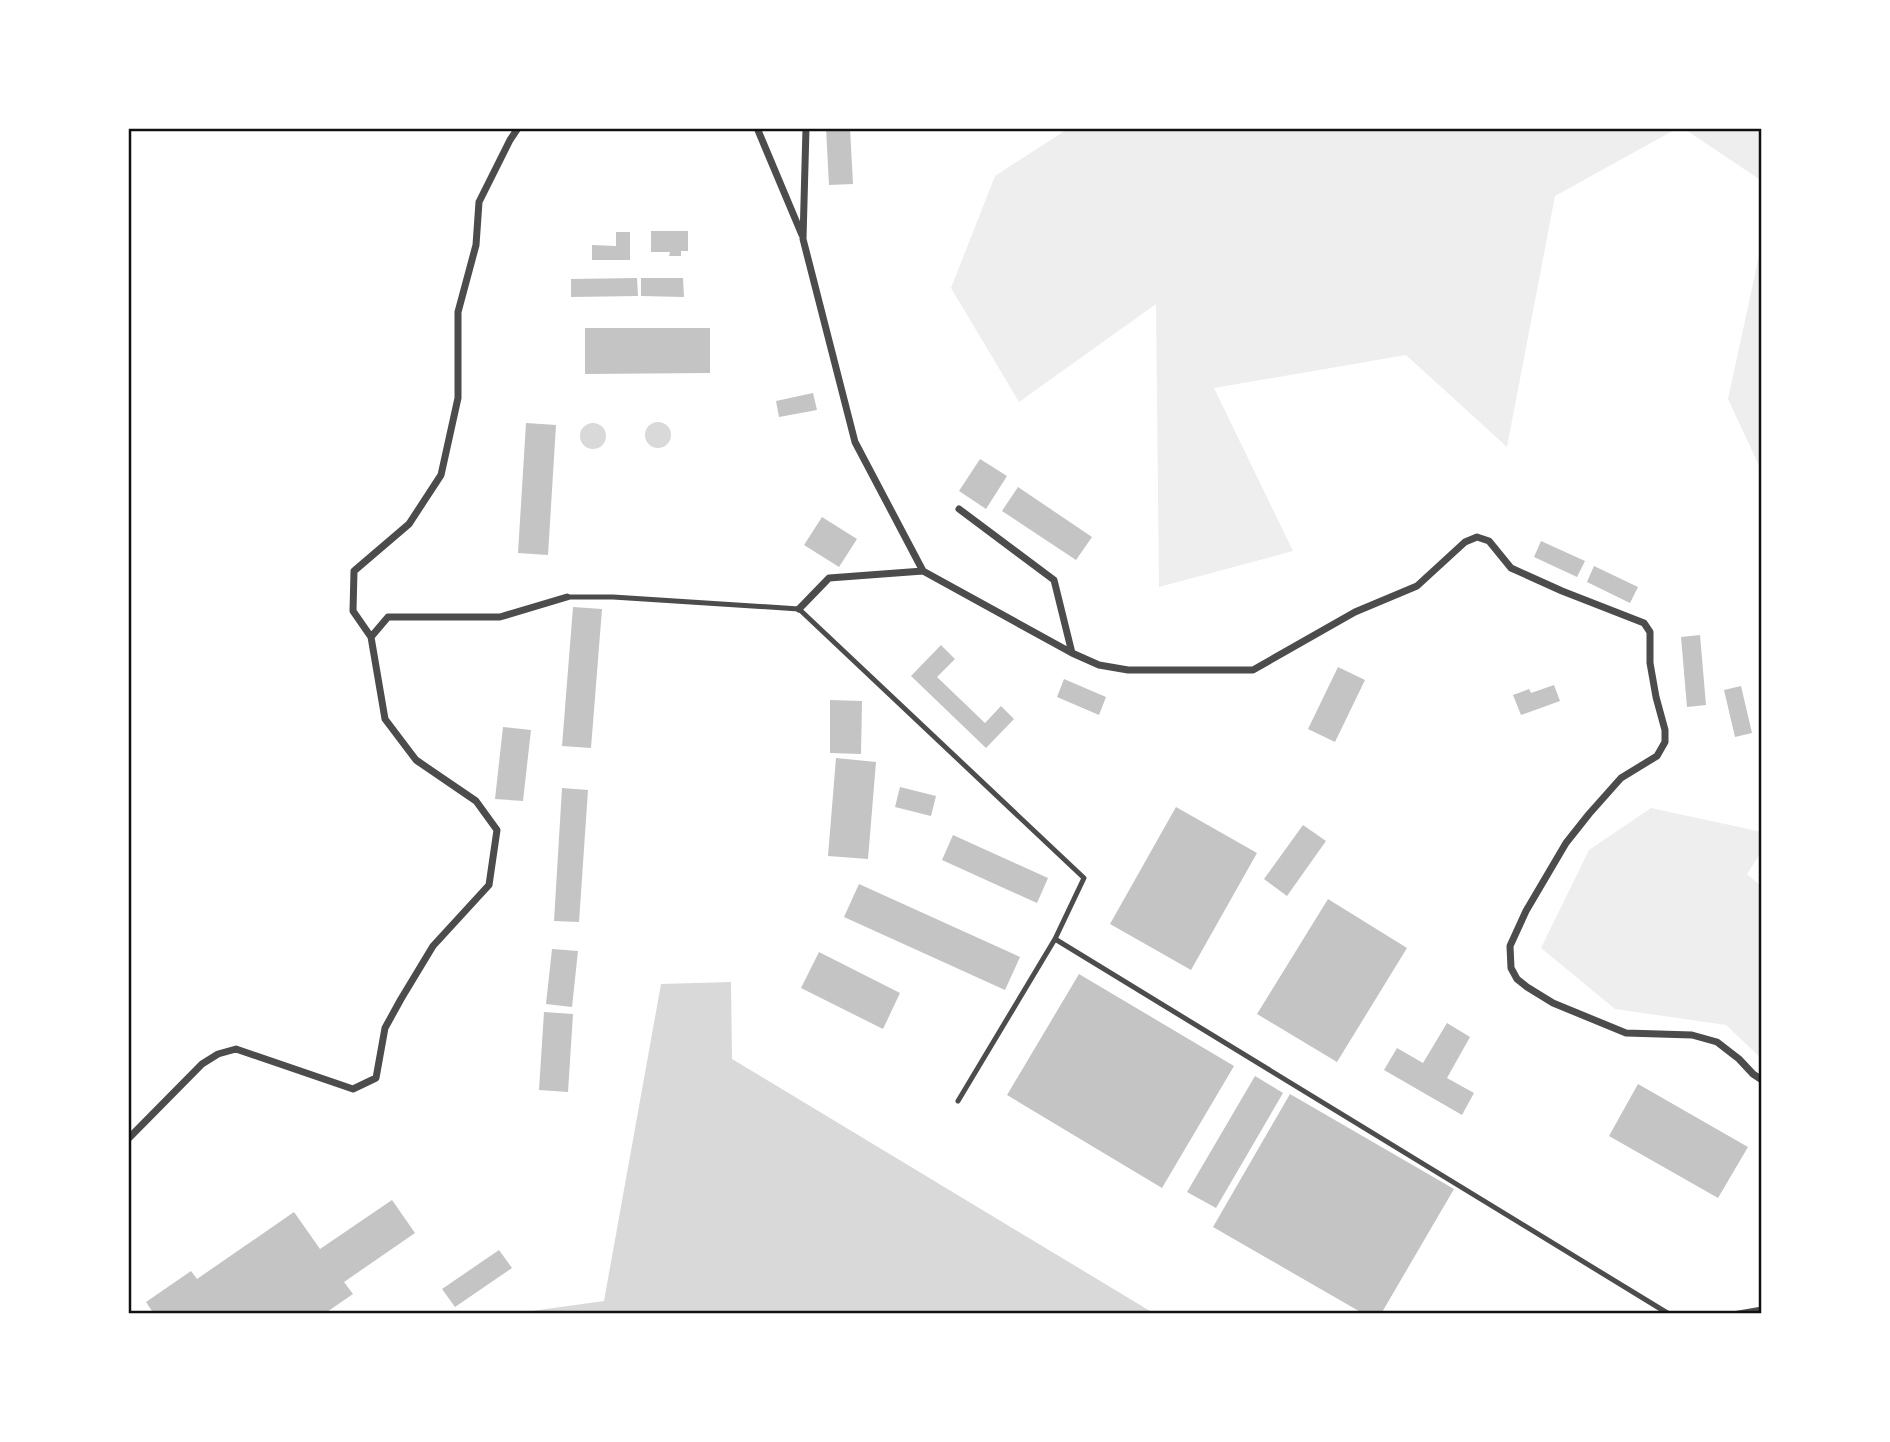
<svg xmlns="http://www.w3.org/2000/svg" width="1890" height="1442" font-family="Figtree,sans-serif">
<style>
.green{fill:#eee}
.water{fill:#d9d9d9}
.building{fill:#c4c4c4}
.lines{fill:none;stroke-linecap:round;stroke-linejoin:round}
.service{stroke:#4c4c4c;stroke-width:5}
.minor{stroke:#4c4c4c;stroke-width:7}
.neatline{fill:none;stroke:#111;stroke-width:2.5}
</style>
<rect width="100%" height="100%" fill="#fff"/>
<path class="green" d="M 1069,128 L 1678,128 L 1555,196 L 1507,447 L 1406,355 L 1214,388 L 1293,551 L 1159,587 L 1156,304 L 1019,402 L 951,288 L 995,176 Z
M 1683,128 L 1762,128 L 1762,181 Z
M 1762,242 L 1762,472 L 1728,399 Z
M 1651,808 L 1762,832 L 1762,851 L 1747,874 L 1762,887 L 1762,1059 L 1726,1025 L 1615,1009 L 1541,948 L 1589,850 Z"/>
<path class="water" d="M645 435a13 13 0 1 1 26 0a13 13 0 1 1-26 0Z
M580 436a13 13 0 1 1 26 0a13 13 0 1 1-26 0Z
M 731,982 L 732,1059 L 1155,1314 L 510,1314 L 604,1301 L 661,984 Z"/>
<path class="building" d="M 826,128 L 850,128 L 853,184 L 829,185 Z
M 651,231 L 688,231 L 688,251 L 681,251 L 681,256 L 669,256 L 670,252 L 651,252 Z
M 616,232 L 630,232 L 630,260 L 592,260 L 592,245 L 616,246 Z
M 637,278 L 638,296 L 571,297 L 571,279 Z
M 641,278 L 683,278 L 684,297 L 641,296 Z
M 585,328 L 710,328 L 710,373 L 585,374 Z
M 813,393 L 817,410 L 779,417 L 776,401 Z
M 526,423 L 556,425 L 548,555 L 518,553 Z
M 980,459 L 1007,476 L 986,509 L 959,491 Z
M 1018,487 L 1092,537 L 1076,560 L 1002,511 Z
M 822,517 L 857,539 L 839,567 L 804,545 Z
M 1541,541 L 1585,561 L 1577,577 L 1534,557 Z
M 1594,566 L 1638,587 L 1630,603 L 1587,582 Z
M 573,607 L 602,609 L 591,748 L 562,746 Z
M 1700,635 L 1706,705 L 1687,707 L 1681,637 Z
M 941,645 L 955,659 L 937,677 L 985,723 L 1001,706 L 1014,719 L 986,748 L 911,676 Z
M 1338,667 L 1365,680 L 1335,742 L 1308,729 Z
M 1064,679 L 1106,697 L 1099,715 L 1057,697 Z
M 1554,685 L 1560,701 L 1521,715 L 1513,695 L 1529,689 L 1531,693 Z
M 1741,686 L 1752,733 L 1735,737 L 1724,690 Z
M 830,700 L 862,701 L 861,754 L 830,753 Z
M 503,727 L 531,730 L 523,801 L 495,799 Z
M 836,758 L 876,762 L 868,859 L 828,856 Z
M 900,787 L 936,796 L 931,816 L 895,807 Z
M 562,788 L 588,790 L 579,922 L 554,921 Z
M 1176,807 L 1257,853 L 1191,970 L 1110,924 Z
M 1303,825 L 1326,841 L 1287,896 L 1264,879 Z
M 953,835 L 1048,878 L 1037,903 L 942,860 Z
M 859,884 L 1020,957 L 1005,990 L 844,917 Z
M 1328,899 L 1407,948 L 1337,1062 L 1257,1014 Z
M 552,949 L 578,951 L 572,1007 L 546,1004 Z
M 819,952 L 900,993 L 883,1029 L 801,988 Z
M 1079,974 L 1234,1066 L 1162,1188 L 1007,1095 Z
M 544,1012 L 573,1014 L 568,1092 L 539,1090 Z
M 1447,1023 L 1470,1037 L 1447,1078 L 1474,1093 L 1462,1115 L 1384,1070 L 1397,1048 L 1423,1063 Z
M 1255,1076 L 1283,1093 L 1216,1208 L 1187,1192 Z
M 1638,1084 L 1748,1147 L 1718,1198 L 1609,1136 Z
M 1290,1094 L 1454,1189 L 1381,1314 L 1364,1314 L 1213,1227 Z
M 392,1200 L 415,1233 L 344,1282 L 353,1294 L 324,1314 L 154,1314 L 146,1302 L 191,1271 L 197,1279 L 294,1212 L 320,1249 Z
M 499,1250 L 512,1268 L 455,1307 L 442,1289 Z"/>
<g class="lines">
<path class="service" d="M 567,597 L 613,597 L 799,609 L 1084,878 L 1055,939 L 958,1101
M 1055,939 L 1669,1314
M 1733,1314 L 1762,1309"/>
<path class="minor" d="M 757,128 L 802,235
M 806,128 L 803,239 L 855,442 L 923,571
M 959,509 L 1054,580 L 1072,653
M 799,609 L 829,578 L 923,571 L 1072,653 L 1099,665 L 1128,670 L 1253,670 L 1355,612 L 1417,586 L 1465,542 L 1477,537 L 1489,541 L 1511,568 L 1562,591 L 1644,623 L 1650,632 L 1650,663 L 1656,697 L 1665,730 L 1665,742 L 1657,756 L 1621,778 L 1589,814 L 1566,843 L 1526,911 L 1510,946 L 1511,968 L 1517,979 L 1527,987 L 1553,1003 L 1626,1033 L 1692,1035 L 1717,1042 L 1739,1059 L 1753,1074 L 1762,1080
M 371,637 L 353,611 L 354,571 L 409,524 L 441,475 L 458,398 L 458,312 L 476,245 L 479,202 L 510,140 L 518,128
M 128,1139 L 202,1064 L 218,1054 L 236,1049 L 353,1089 L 376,1078 L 385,1028 L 401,999 L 433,946 L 489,885 L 497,830 L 476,801 L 416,760 L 385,719 L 371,637 L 388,617 L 500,617 L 567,597"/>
</g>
<rect width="1890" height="1442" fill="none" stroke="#ffffff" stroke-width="259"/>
<rect x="130" y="130" width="1630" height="1182" class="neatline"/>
</svg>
